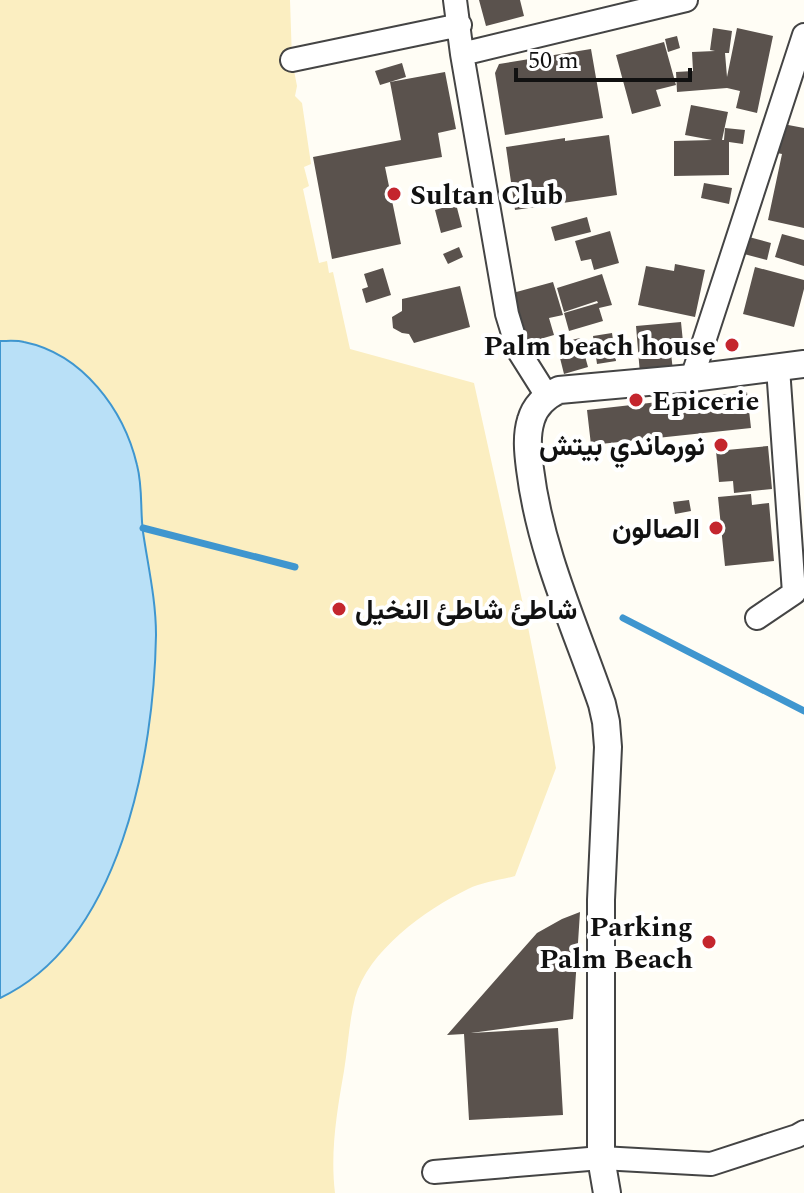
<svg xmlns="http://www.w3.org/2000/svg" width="804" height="1193" font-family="Spectral,Vazirmatn,serif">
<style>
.sand{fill:#fbeec1}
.water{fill:#b9e0f7;stroke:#3f96cf;stroke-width:2}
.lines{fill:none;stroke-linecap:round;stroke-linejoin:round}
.stream{stroke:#3f96cf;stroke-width:7}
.building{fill:#5a524d}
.minor-casing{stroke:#444;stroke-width:26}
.tertiary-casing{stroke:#444;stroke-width:30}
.minor{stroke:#fff;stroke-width:22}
.tertiary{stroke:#fff;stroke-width:26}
.poi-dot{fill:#c4262e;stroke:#fff;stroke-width:3}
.labels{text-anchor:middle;stroke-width:8;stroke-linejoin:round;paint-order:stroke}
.poi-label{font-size:28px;font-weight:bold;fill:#111;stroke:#fff;text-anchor:end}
</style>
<rect width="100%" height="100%" fill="#fffdf5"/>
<path class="sand" d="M 0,0 L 290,0 L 292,60 L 297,86 L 295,96 L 302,103 L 311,164 L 304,167 L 309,186 L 303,189 L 319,263 L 327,261 L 329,273 L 333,272 L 350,349 L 474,383 L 528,627 L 556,768 L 515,876 C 500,880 482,882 468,889 C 425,910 368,951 355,998 C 349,1022 348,1047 344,1071 C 337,1111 330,1152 335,1193 L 0,1193 L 0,998 C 121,941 154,754 156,635 C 156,600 148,566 143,532 C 140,510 143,488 137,465 C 124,410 83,354 24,342 C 17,340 8,341 0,341 Z"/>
<path class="water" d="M 0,341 C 8,341 17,340 24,342 C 83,354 124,410 137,465 C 143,488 140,510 143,532 C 148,566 156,600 156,635 C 154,754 121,941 0,998 Z"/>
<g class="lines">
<path class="stream" d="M 143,528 L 295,567
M 623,618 L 804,711"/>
</g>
<path class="building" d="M 479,0 L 520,0 L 524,16 L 486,26 Z
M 713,28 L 732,31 L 729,53 L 725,53 L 727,77 L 737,28 L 773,36 L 757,113 L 736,108 L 740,91 L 727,88 L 677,92 L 676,72 L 693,71 L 692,52 L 715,51 L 710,50 Z
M 677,36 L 680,48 L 668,52 L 665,39 Z
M 664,42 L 676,85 L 656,90 L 661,106 L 632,114 L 616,55 Z
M 591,49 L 603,118 L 505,135 L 495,73 L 499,64 Z
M 402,63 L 406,77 L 380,85 L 375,71 Z
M 445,72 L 456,129 L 438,133 L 442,157 L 385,167 L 401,244 L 332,259 L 313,157 L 401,140 L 390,82 Z
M 691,105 L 728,112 L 722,140 L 724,140 L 725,128 L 745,130 L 743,144 L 729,142 L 729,175 L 674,176 L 674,141 L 712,140 L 685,135 Z
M 783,124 L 804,128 L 804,228 L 768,220 L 782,154 L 777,153 Z
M 609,135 L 617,195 L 515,210 L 506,147 L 565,138 L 565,141 Z
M 704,183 L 732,188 L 729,204 L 701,198 Z
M 456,204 L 462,227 L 441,233 L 435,210 Z
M 587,217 L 591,232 L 555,241 L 551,227 Z
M 610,231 L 619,263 L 594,270 L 591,259 L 581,261 L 575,241 Z
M 782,234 L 804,240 L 804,266 L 775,257 Z
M 749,237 L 771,243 L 767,260 L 744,254 Z
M 459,247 L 463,257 L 448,264 L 443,254 Z
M 675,264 L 705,270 L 695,317 L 638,305 L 646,266 L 674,271 Z
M 755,267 L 804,280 L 804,289 L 794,327 L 743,314 Z
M 383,268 L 391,295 L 366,303 L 362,289 L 368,287 L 364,274 Z
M 602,274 L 612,305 L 599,308 L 603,321 L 569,331 L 564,313 L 598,303 L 597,301 L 564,312 L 557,288 Z
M 553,282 L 563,315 L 549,318 L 554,335 L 523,344 L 509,294 Z
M 460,286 L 470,327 L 414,343 L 409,334 L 402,333 L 393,328 L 392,317 L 402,311 L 402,299 Z
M 681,322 L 684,352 L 671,353 L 673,371 L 640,374 L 636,326 Z
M 612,333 L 616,361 L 597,364 L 593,336 Z
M 580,338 L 588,367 L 564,374 L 560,358 L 571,355 L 567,341 Z
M 747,392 L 751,428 L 591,445 L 587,410 Z
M 768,446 L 772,489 L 734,493 L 733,481 L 719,482 L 716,451 Z
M 751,494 L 752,505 L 769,503 L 774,561 L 725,566 L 718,497 Z
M 689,500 L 691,511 L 675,514 L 673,502 Z
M 580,912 L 573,1019 L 471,1033 L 558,1028 L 563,1115 L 469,1120 L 464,1034 L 447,1035 L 537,933 L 562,919 Z"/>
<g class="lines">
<g class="minor-casing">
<path id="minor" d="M 455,0 L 462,54 L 507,314 L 518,350 L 547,396
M 462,54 L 686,0
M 292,60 L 460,25
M 692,378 L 804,35
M 757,618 L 794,593 L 778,368
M 434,1172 L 601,1158 L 711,1164 L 797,1136 L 804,1132"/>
</g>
<g class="tertiary-casing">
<path id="tertiary" d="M 607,1193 L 601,1158 L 601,900 L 608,747 L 606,722 L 602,704 C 575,626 540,551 530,469 C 528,453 526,436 531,420 C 535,406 546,396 559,390 L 692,378 L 804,364"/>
</g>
<use href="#minor" class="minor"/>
<use href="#tertiary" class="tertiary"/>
</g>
<g class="poi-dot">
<circle cx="394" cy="194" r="8"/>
<circle cx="732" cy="345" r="8"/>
<circle cx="636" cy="400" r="8"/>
<circle cx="721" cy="445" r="8"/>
<circle cx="716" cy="528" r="8"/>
<circle cx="339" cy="609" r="8"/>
<circle cx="709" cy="942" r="8"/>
</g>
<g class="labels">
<g class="poi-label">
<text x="410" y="204" text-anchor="start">Sultan Club</text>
<text x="716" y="355">Palm beach house</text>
<text x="652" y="410" text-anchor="start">Epicerie</text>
<text x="705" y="455">نورماندي بيتش</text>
<text x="700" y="538">الصالون</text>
<text x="355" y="619" text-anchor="start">شاطئ شاطئ النخيل</text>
<text x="693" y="936">Parking<tspan x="693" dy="32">Palm Beach</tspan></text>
</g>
</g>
<path d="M516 68v12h174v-12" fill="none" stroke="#111111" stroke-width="4"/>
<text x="528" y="68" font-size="24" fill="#111111" stroke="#ffffff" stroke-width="6" paint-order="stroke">50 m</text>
</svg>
